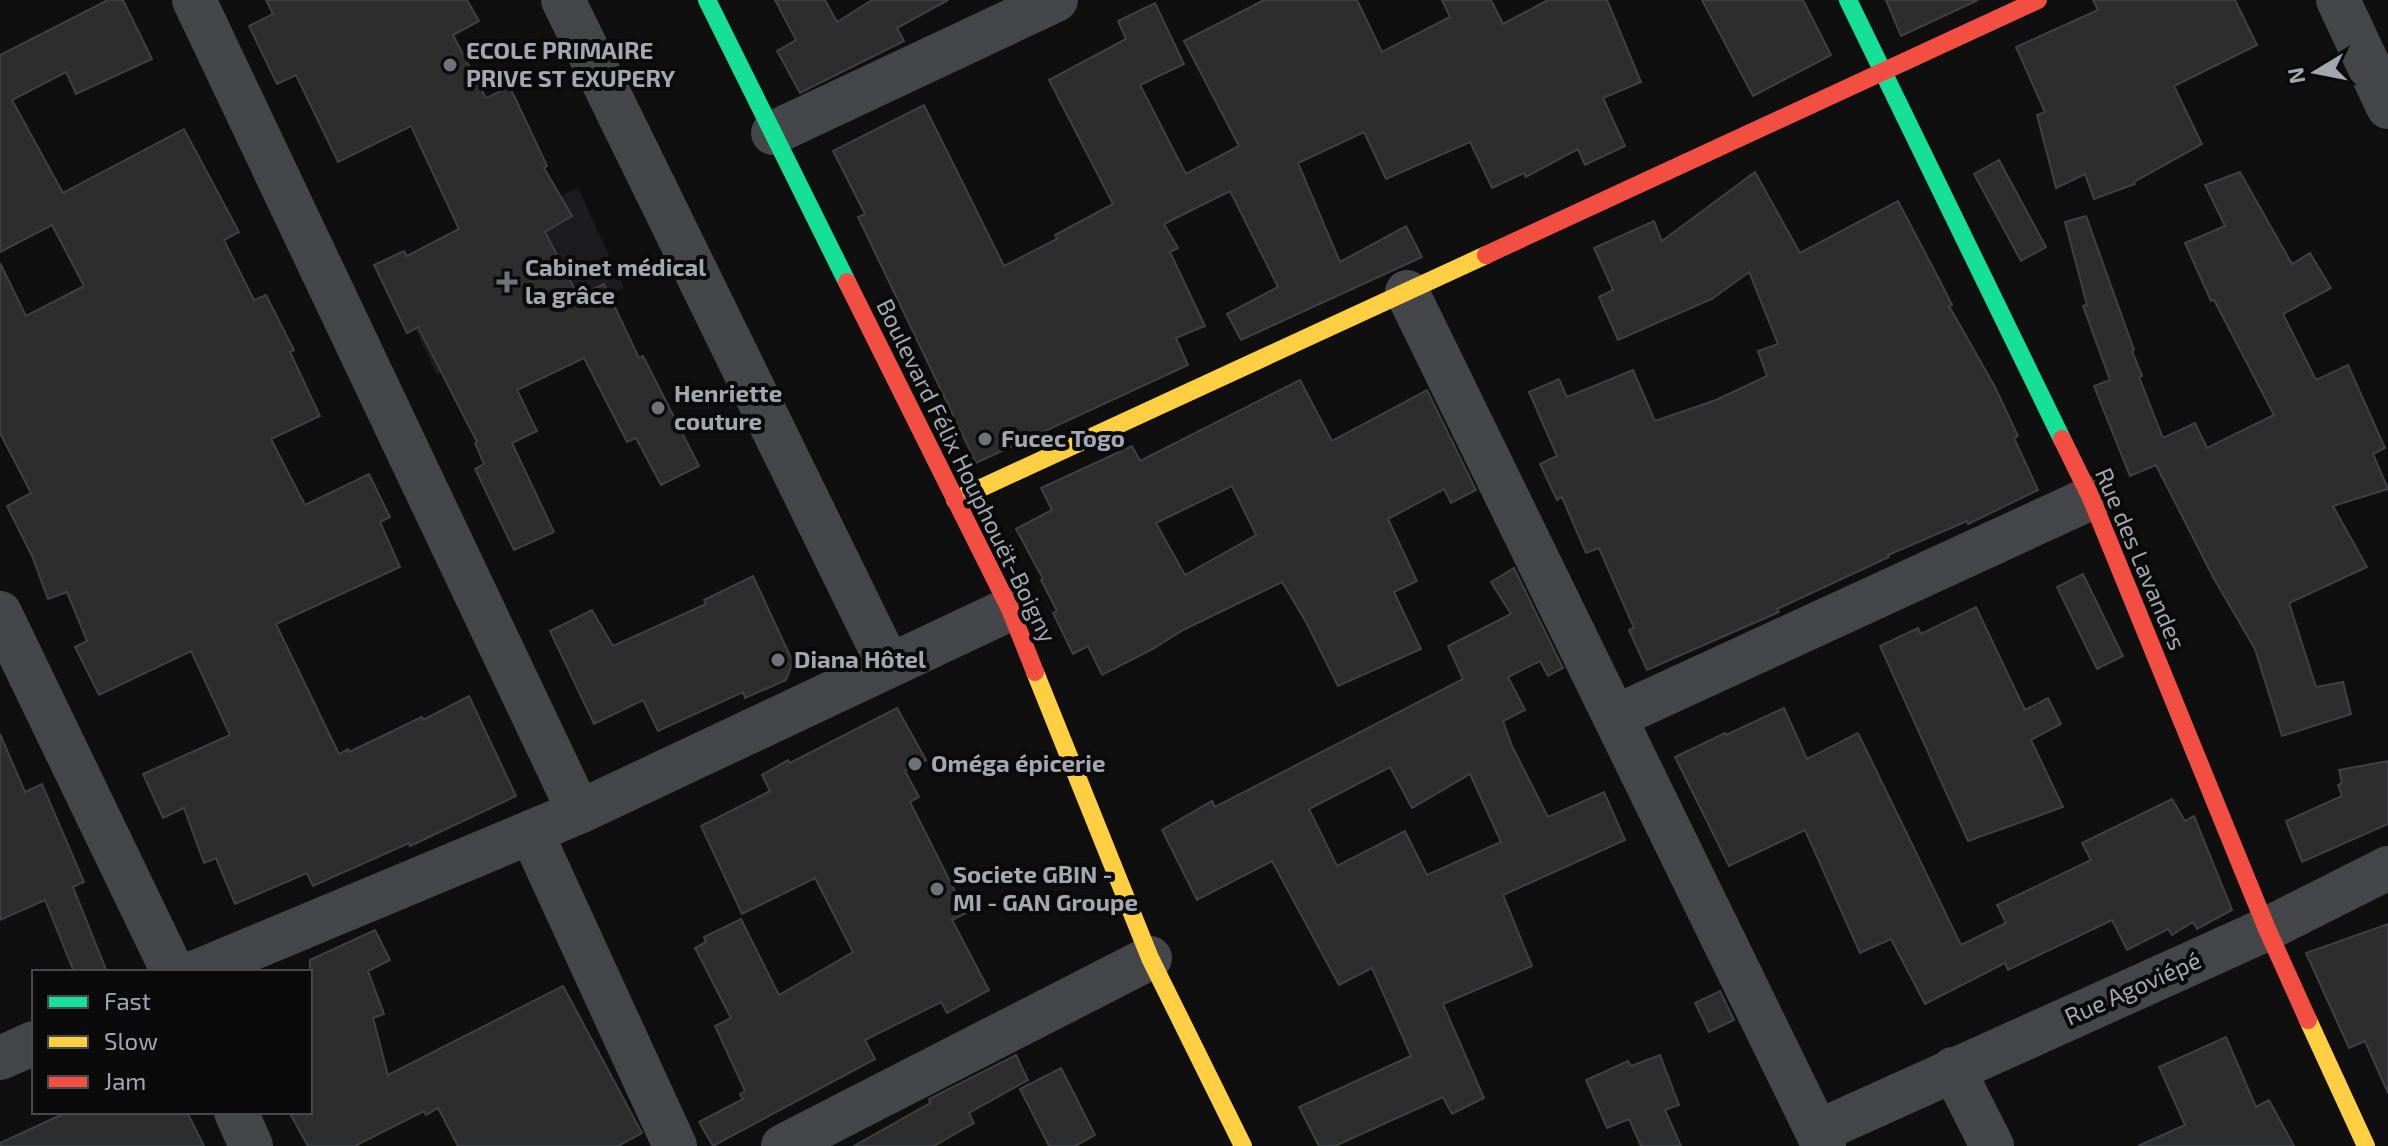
<svg xmlns="http://www.w3.org/2000/svg" width="2388" height="1146" font-family="'Exo 2',sans-serif">
<style>
.built{fill:#1c1c1e}
.building{fill:#2d2d2e;stroke:#3f4043;stroke-width:2;fill-rule:evenodd}
.lines{fill:none;stroke-linecap:round;stroke-linejoin:round}
.street{stroke:#444649;stroke-width:44}
.fast{stroke:#16e098;stroke-width:18}
.slow{stroke:#ffcf43;stroke-width:18}
.jam{stroke:#f24e42;stroke-width:18}
.poi-dot{fill:#6f7278;stroke:#0a0a0b;stroke-width:3}
.labels{text-anchor:middle;stroke-width:8;stroke-linejoin:round;paint-order:stroke}
.poi-label{font-size:24px;font-weight:bold;fill:#a2a7b0;stroke:#0a0a0b;text-anchor:start}
.street-label{font-size:24px;fill:#a2a7b0;stroke:#0a0a0b}
</style>
<rect width="100%" height="100%" fill="#0f0f10"/>
<path class="built" d="M 578,188 L 624,288 L 437,375 L 390,276 Z"/>
<path class="building" d="M 108,0 L 123,0 L 152,59 L 76,94 L 66,72 L 12,100 L 63,193 L 184,129 L 239,232 L 224,240 L 254,300 L 266,295 L 294,350 L 290,352 L 320,416 L 271,439 L 305,505 L 369,474 L 390,517 L 380,522 L 400,567 L 276,624 L 339,754 L 348,749 L 349,752 L 422,717 L 423,720 L 469,696 L 516,796 L 410,846 L 409,843 L 313,886 L 307,873 L 235,904 L 216,858 L 204,863 L 184,808 L 163,818 L 143,774 L 230,735 L 191,651 L 99,695 L 75,647 L 87,641 L 67,592 L 48,599 L 32,556 L 7,506 L 31,493 L 0,433 L 0,263 L 26,316 L 84,286 L 52,225 L 0,252 L 0,55 Z
M 266,0 L 467,0 L 479,21 L 453,35 L 486,98 L 510,87 L 547,166 L 544,168 L 572,216 L 545,232 L 578,296 L 604,284 L 639,358 L 643,356 L 699,466 L 661,485 L 636,438 L 627,442 L 584,358 L 517,390 L 537,431 L 512,443 L 554,532 L 514,550 L 475,469 L 484,464 L 475,443 L 477,442 L 418,327 L 407,333 L 374,265 L 404,251 L 407,256 L 459,229 L 411,126 L 338,162 L 296,75 L 277,84 L 249,26 L 273,14 Z
M 775,0 L 825,0 L 837,22 L 872,0 L 948,0 L 897,28 L 904,41 L 800,93 L 777,51 L 796,40 Z
M 1264,0 L 1357,0 L 1382,52 L 1450,17 L 1442,0 L 1491,0 L 1503,24 L 1548,0 L 1607,0 L 1641,82 L 1603,98 L 1625,146 L 1585,165 L 1578,149 L 1526,177 L 1524,173 L 1492,188 L 1470,142 L 1386,179 L 1364,132 L 1298,163 L 1340,262 L 1406,226 L 1422,257 L 1241,340 L 1227,314 L 1278,287 L 1230,191 L 1164,224 L 1178,248 L 1170,252 L 1205,326 L 1176,338 L 1188,365 L 976,463 L 858,217 L 865,214 L 833,151 L 924,105 L 1004,266 L 1057,239 L 1055,235 L 1113,204 L 1049,80 L 1126,39 L 1118,21 L 1155,3 L 1184,64 L 1140,85 L 1186,174 L 1239,146 L 1184,41 Z
M 1702,0 L 1803,0 L 1831,55 L 1753,96 Z
M 1886,0 L 1978,0 L 1901,36 Z
M 2093,0 L 2235,0 L 2257,45 L 2174,86 L 2202,144 L 2134,182 L 2135,184 L 2094,199 L 2085,174 L 2056,188 L 2037,115 L 2045,112 L 2016,47 L 2098,10 Z
M 1999,160 L 2046,247 L 2021,261 L 1974,174 Z
M 1755,172 L 1800,253 L 1898,201 L 1941,283 L 1952,305 L 1949,306 L 1995,387 L 2018,436 L 2014,438 L 2038,490 L 1968,524 L 1967,521 L 1888,555 L 1889,557 L 1777,609 L 1779,612 L 1647,670 L 1629,630 L 1634,628 L 1599,548 L 1586,553 L 1562,497 L 1557,500 L 1540,464 L 1557,456 L 1529,392 L 1559,379 L 1567,397 L 1633,370 L 1655,421 L 1716,400 L 1767,376 L 1758,351 L 1778,344 L 1749,272 L 1712,299 L 1618,340 L 1599,297 L 1613,290 L 1594,248 L 1654,221 L 1662,241 Z
M 2240,172 L 2292,264 L 2310,253 L 2331,288 L 2283,314 L 2316,380 L 2348,365 L 2385,448 L 2373,454 L 2388,489 L 2333,506 L 2367,567 L 2289,603 L 2316,687 L 2343,682 L 2351,714 L 2282,736 L 2255,649 L 2213,577 L 2156,465 L 2130,476 L 2094,386 L 2110,380 L 2083,306 L 2087,305 L 2065,222 L 2086,216 L 2134,350 L 2132,351 L 2142,376 L 2139,377 L 2163,438 L 2195,423 L 2207,448 L 2274,415 L 2214,300 L 2211,301 L 2185,243 L 2225,226 L 2205,185 Z
M 1300,380 L 1332,441 L 1427,390 L 1476,490 L 1451,503 L 1444,489 L 1388,519 L 1417,581 L 1394,592 L 1421,649 L 1338,686 L 1306,622 L 1282,582 L 1183,630 L 1153,649 L 1102,675 L 1088,646 L 1073,654 L 1053,613 L 1057,611 L 1041,580 L 1043,579 L 1016,529 L 1052,510 L 1041,488 L 1132,446 L 1140,461 ZM 1232,486 L 1256,535 L 1185,575 L 1156,523 Z
M 1514,568 L 1563,668 L 1548,676 L 1540,661 L 1508,677 L 1525,710 L 1503,721 L 1512,746 L 1548,817 L 1604,792 L 1625,840 L 1503,895 L 1532,966 L 1443,1004 L 1484,1098 L 1452,1114 L 1443,1097 L 1335,1146 L 1319,1146 L 1299,1107 L 1411,1056 L 1372,968 L 1339,985 L 1272,861 L 1197,900 L 1162,830 L 1212,801 L 1215,807 L 1463,679 L 1448,646 L 1511,614 L 1491,582 ZM 1390,767 L 1412,808 L 1470,774 L 1501,842 L 1427,875 L 1405,831 L 1337,866 L 1309,809 Z
M 2083,574 L 2123,656 L 2097,669 L 2057,587 Z
M 753,576 L 793,662 L 786,680 L 745,698 L 743,692 L 658,731 L 643,700 L 594,724 L 550,631 L 592,610 L 613,646 L 706,604 L 704,600 Z
M 1976,607 L 2025,710 L 2048,698 L 2061,724 L 2031,740 L 2063,807 L 1968,841 L 1880,646 L 1918,628 L 1921,634 Z
M 897,708 L 926,760 L 905,771 L 919,797 L 910,802 L 966,913 L 952,920 L 989,990 L 947,1013 L 941,1002 L 865,1040 L 875,1059 L 713,1146 L 699,1122 L 743,1099 L 740,1094 L 745,1091 L 715,1026 L 731,1018 L 695,948 L 706,942 L 704,937 L 741,919 L 779,995 L 853,952 L 815,878 L 742,914 L 701,826 L 770,791 L 762,775 L 788,760 L 790,763 Z
M 1784,708 L 1807,759 L 1858,733 L 1961,945 L 2006,923 L 1997,905 L 2091,860 L 2082,843 L 2172,799 L 2185,821 L 2194,816 L 2232,910 L 2197,929 L 2193,922 L 2172,935 L 2168,929 L 2127,950 L 2112,920 L 2008,970 L 2005,963 L 1925,1004 L 1891,939 L 1860,953 L 1805,830 L 1729,866 L 1675,757 L 1725,733 L 1726,735 Z
M 0,734 L 25,792 L 42,784 L 84,882 L 73,887 L 107,972 L 74,972 L 45,900 L 0,920 Z
M 2388,761 L 2388,824 L 2302,862 L 2286,821 L 2342,796 L 2338,785 L 2342,783 L 2339,770 Z
M 2388,924 L 2388,1093 L 2365,1041 L 2349,1048 L 2306,953 Z
M 375,930 L 390,960 L 368,971 L 384,1014 L 373,1018 L 388,1075 L 563,986 L 642,1133 L 618,1146 L 458,1146 L 438,1108 L 426,1115 L 424,1111 L 355,1146 L 308,1146 L 289,1112 L 310,1112 L 310,960 Z
M 1720,991 L 1734,1020 L 1709,1032 L 1695,1003 Z
M 2226,1037 L 2256,1107 L 2269,1100 L 2294,1146 L 2138,1146 L 2185,1125 L 2159,1067 Z
M 1016,1055 L 1028,1080 L 969,1113 L 974,1123 L 934,1146 L 854,1146 L 930,1103 L 929,1099 Z
M 1660,1055 L 1679,1105 L 1665,1110 L 1681,1146 L 1641,1146 L 1629,1119 L 1607,1128 L 1586,1080 L 1628,1061 L 1631,1066 Z
M 1061,1068 L 1095,1135 L 1075,1146 L 1049,1146 L 1020,1089 Z
M 67,1112 L 187,1112 L 204,1146 L 0,1146 L 0,1143 Z"/>
<g class="lines">
<path class="street" d="M 194,0 L 579,812
M 563,0 L 889,666
M 2338,0 L 2388,107
M 773,133 L 1056,0
M 1407,292 L 1824,1146
M 0,613 L 173,972
M 1615,717 L 2091,498
M 531,832 L 675,1146
M 196,972 L 579,812 L 1010,609
M 0,1058 L 34,1043
M 1953,1069 L 1992,1146
M 236,1112 L 251,1146
M 1817,1132 L 2267,929 L 2388,868
M 783,1146 L 1150,958"/>
<path class="fast" d="M 707,0 L 847,282
M 1848,0 L 2062,439"/>
<path class="slow" d="M 955,500 L 1486,255
M 1035,672 L 1150,958 L 1243,1146
M 2308,1020 L 2366,1146"/>
<path class="jam" d="M 1486,255 L 2038,0
M 847,282 L 1010,609 L 1035,672
M 2062,439 L 2091,498 L 2267,929 L 2308,1020"/>
</g>
<g class="poi-dot">
<circle cx="450" cy="65" r="8"/>
<path d="M503 270h8v8h8v8h-8v8h-8v-8h-8v-8h8z"/>
<circle cx="658" cy="408" r="8"/>
<circle cx="985" cy="439" r="8"/>
<circle cx="778" cy="660" r="8"/>
<circle cx="915" cy="764" r="8"/>
<circle cx="937" cy="889" r="8"/>
</g>
<g class="labels">
<g class="poi-label">
<text x="466" y="59">ECOLE PRIMAIRE<tspan x="466" dy="28">PRIVE ST EXUPERY</tspan></text>
<text x="525" y="276">Cabinet médical<tspan x="525" dy="28">la grâce</tspan></text>
<text x="674" y="402">Henriette<tspan x="674" dy="28">couture</tspan></text>
<text x="1001" y="447">Fucec Togo</text>
<text x="794" y="668">Diana Hôtel</text>
<text x="931" y="772">Oméga épicerie</text>
<text x="953" y="883">Societe GBIN -<tspan x="953" dy="28">MI - GAN Groupe</tspan></text>
</g>
<g class="street-label">
<text transform="translate(966 471) rotate(64)" y="8">Boulevard Félix Houphouët-Boigny</text>
<text transform="translate(2140 559) rotate(67)" y="8">Rue des Lavandes</text>
<text transform="translate(2133 989) rotate(-24)" y="8">Rue Agoviépé</text>
</g>
</g>
<rect x="32" y="970" width="280" height="144" fill="#0a0a0b" stroke="#47494d" stroke-width="2"/>
<rect x="48" y="996" width="40" height="12" fill="#16e098" stroke="#47494d" stroke-width="2"/>
<text x="104" y="1010" font-size="24" fill="#a2a7b0">Fast</text>
<rect x="48" y="1036" width="40" height="12" fill="#ffcf43" stroke="#47494d" stroke-width="2"/>
<text x="104" y="1050" font-size="24" fill="#a2a7b0">Slow</text>
<rect x="48" y="1076" width="40" height="12" fill="#f24e42" stroke="#47494d" stroke-width="2"/>
<text x="104" y="1090" font-size="24" fill="#a2a7b0">Jam</text>
<g transform="translate(2316 72) rotate(260)" stroke="#0a0a0b" stroke-width="6" paint-order="stroke">
<path d="M0-6L14 30L0 20L-14 30Z" fill="#a2a7b0"/>
<text y="-12" font-size="22" font-weight="bold" text-anchor="middle" fill="#a2a7b0">N</text>
</g>
</svg>
